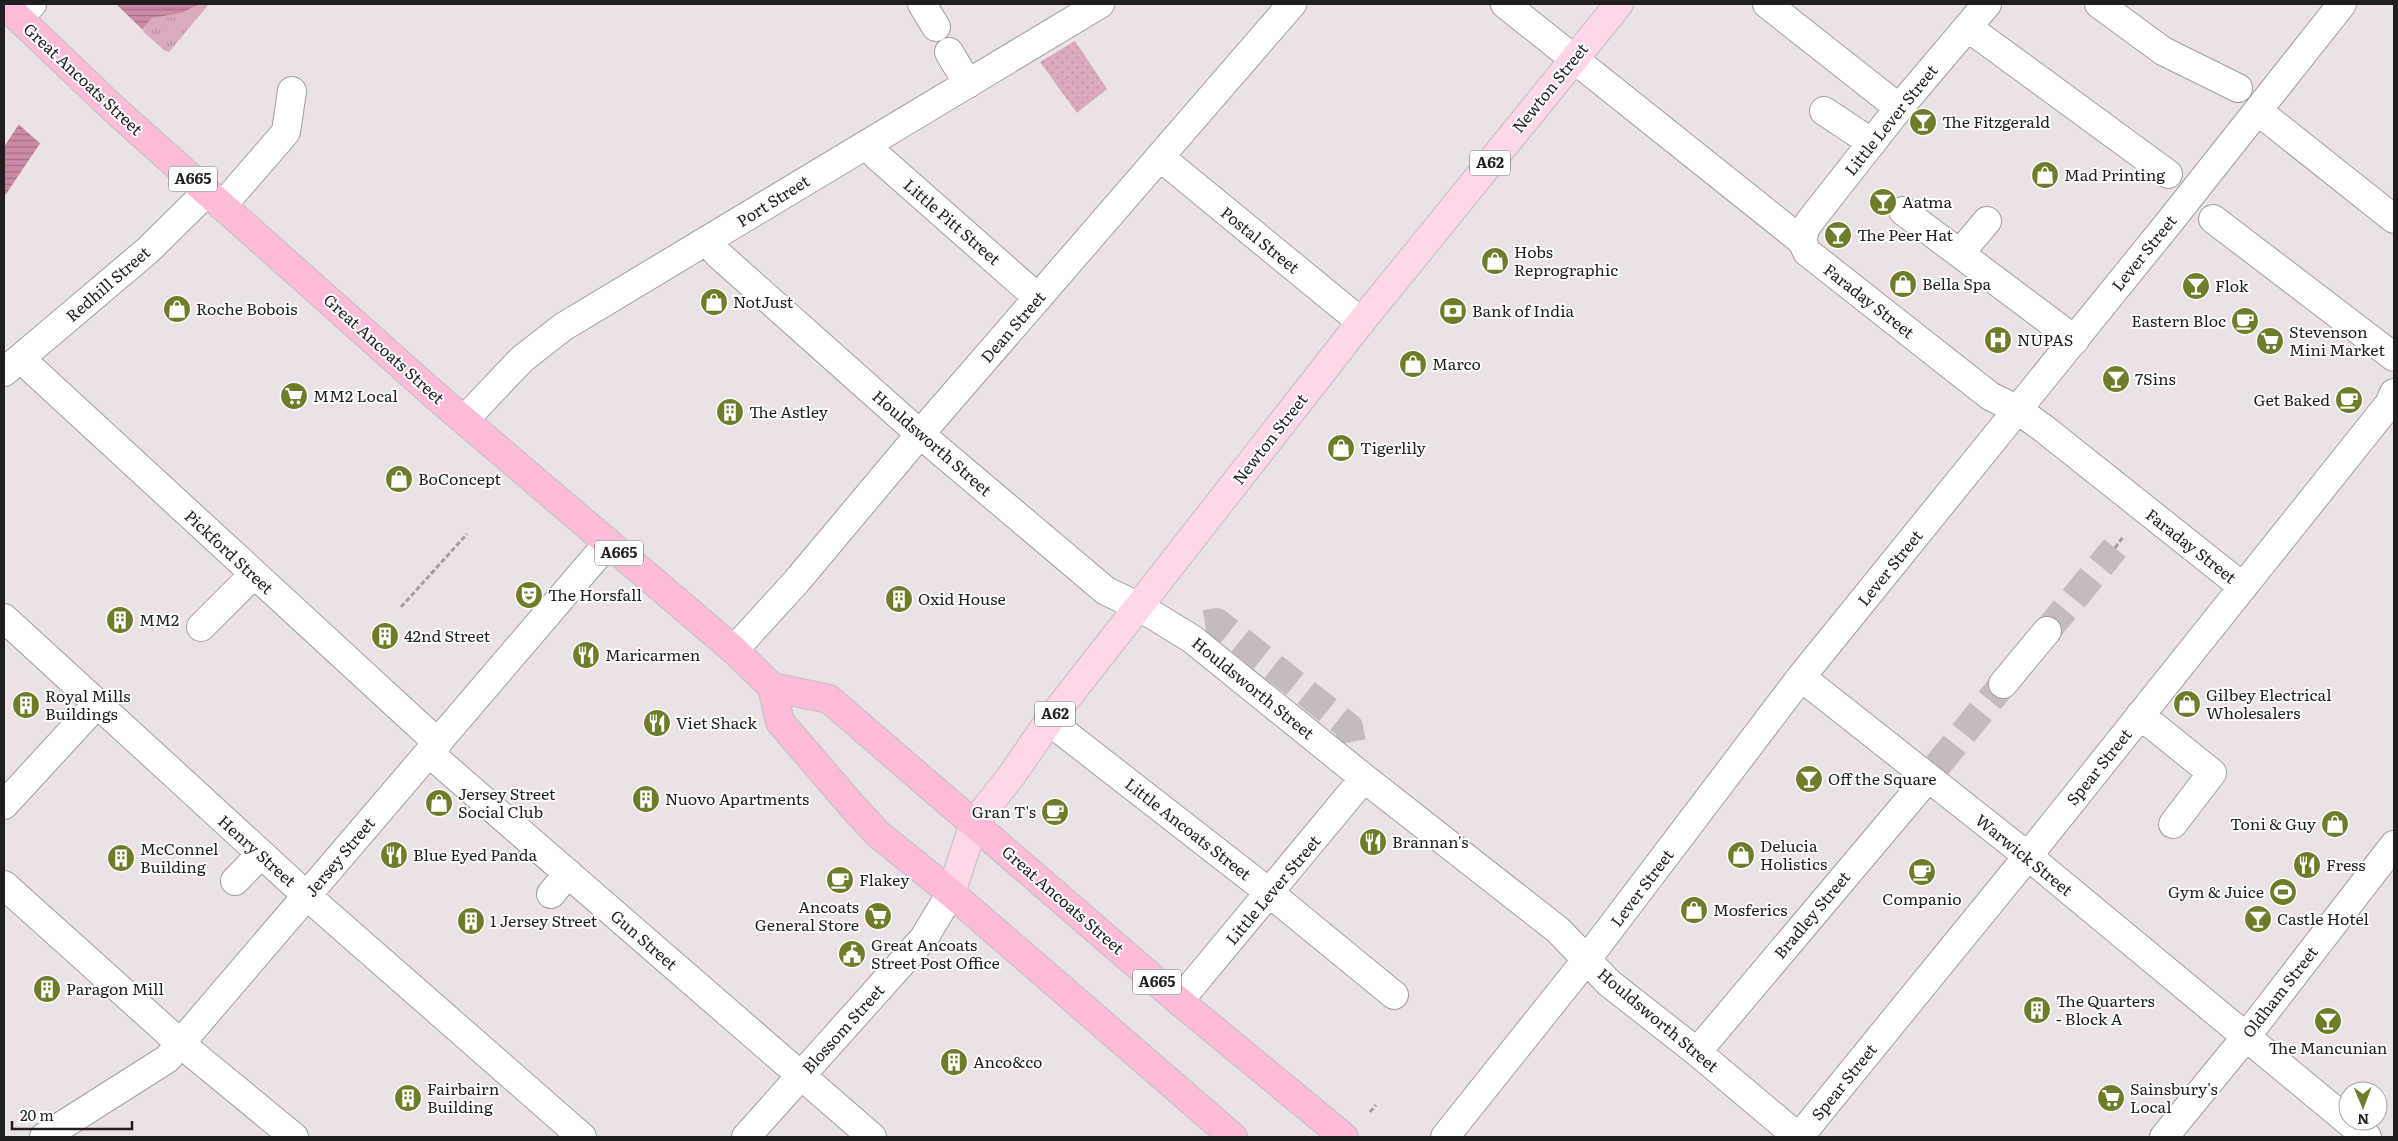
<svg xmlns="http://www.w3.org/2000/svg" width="2398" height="1141" font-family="Literata,serif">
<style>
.grass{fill:url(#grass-tufts)}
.park{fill:url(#park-dots)}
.water{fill:url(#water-rules)}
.pier{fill:#ebe2e6}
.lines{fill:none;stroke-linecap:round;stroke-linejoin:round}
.minor-tunnel{stroke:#c3bbbe;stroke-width:28;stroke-dasharray:28 14;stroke-linecap:butt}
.minor-casing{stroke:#a49c9f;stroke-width:30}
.major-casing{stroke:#c1c0c1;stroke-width:30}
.highway-casing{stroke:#c1c0c1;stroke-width:30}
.path{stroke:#a59ea2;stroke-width:3;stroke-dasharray:5 2.5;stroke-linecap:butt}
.minor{stroke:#fff;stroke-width:28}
.major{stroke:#ffd7e8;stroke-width:28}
.highway{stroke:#ffbcd9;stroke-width:28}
.labels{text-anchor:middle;stroke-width:4;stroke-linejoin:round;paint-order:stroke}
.shield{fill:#fff;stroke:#646263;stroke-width:1}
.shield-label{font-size:15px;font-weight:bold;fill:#211e20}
.street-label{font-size:16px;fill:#211e20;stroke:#fff}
.poi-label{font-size:16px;fill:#211e20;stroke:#fff;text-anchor:start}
</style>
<defs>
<pattern id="grass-tufts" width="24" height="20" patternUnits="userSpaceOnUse" patternTransform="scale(1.25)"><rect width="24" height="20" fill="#dcaabf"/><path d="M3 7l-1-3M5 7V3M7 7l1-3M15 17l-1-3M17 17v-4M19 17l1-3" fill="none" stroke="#bc92a4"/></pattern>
<pattern id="park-dots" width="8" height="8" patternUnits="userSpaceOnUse" patternTransform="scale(1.25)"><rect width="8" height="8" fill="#dcaabf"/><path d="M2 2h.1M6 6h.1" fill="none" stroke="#bc92a4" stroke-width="1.8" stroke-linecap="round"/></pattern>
<pattern id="water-rules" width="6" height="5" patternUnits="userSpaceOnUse" patternTransform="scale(1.25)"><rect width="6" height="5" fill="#cc8aa7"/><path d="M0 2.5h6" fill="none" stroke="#a57088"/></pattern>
</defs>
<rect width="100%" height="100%" fill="#ebe2e6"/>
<path class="grass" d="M 201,4 L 209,4 L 169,52 L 165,51 L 141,30 L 152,18 L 182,13 Z"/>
<path class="park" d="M 1075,41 L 1107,89 L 1077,113 L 1040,62 Z"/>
<path class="water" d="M 116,4 L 201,4 L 182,13 L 152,18 L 39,145 L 4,197 L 4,147 L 19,124 Z"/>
<path class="pier" d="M 113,4 L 116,4 L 144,31 L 42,145 L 17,123 Z"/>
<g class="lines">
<path class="minor-tunnel" d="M 1205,624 L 1217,622 L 1349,727 L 1352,743
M 2047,631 L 2115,548
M 1937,766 L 2003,684"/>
<g class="minor-casing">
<path id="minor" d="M 922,4 L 936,27
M 1505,4 L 1802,241 L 1807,252 L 1990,396 L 2018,410 L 2043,428 L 2243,587
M 1767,4 L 1899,108
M 2099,4 L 2163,51 L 2238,88
M 19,17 L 32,4
M 1974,32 L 2168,174
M 949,52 L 968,84
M 1824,111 L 1872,143
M 2258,111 L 2394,219
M 868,144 L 877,156 L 1038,298
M 1160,157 L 1361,322
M 222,206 L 286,132 L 292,91
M 1903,211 L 2075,340
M 2213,219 L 2394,357
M 706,241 L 719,255 L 920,434 L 1106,591 L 1140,607 L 1192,639 L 1364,778 L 1558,930 L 1609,983 L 1697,1052 L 1798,1137
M 1802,241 L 1805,229 L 1811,220 L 1899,108 L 1987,4
M 1961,252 L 1987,221
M 21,359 L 438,743
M 4,372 L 147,251 L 207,192
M 464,420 L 522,359 L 563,327 L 1100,4
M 4,618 L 307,896 L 582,1137
M 201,627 L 253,575
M 734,650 L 796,582 L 920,434 L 1292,4
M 1801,677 L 2034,861 L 2367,1137
M 2003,684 L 2047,631
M 2140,715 L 2212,773 L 2173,824
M 1049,721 L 1261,886 L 1394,995
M 429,753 L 792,1068
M 4,805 L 97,704
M 235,881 L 261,854
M 4,885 L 181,1044 L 294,1137
M 551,894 L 568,873
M 1179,1001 L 1364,778
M 1697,1052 L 1927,779
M 796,1071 L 872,1137
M 44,1137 L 167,1059 L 608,543
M 746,1137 L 924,938 L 951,893
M 1445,1137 L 1587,959 L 1801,677 L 2171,220 L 2342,4
M 1799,1137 L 2032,851 L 2389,404 L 2394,393
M 2164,1137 L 2245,1038 L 2394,845"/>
</g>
<g class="major-casing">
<path id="major" d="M 951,893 L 974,823 L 1012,775 L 1049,721 L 1361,322 L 1619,4"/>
</g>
<g class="highway-casing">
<path id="highway" d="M 4,4 L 116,111 L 438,398 L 734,650 L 772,687 L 829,699 L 1179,1001 L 1344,1137
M 772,687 L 780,722 L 853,807 L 878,834 L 951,893 L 1233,1137"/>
</g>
<path class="path" d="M 2115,548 L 2123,537
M 401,607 L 467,534
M 1370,1112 L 1376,1105"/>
<use href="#minor" class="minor"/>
<use href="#major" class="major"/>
<use href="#highway" class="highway"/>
</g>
<defs>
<g id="bar-disc" transform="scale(1.4375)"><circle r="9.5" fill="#6f7d2a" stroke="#fff"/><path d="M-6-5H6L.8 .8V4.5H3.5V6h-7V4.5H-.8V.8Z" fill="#fff"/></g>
<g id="shop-disc" transform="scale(1.4375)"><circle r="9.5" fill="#6f7d2a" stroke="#fff"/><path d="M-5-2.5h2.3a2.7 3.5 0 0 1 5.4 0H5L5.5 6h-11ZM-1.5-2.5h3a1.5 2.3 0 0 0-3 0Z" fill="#fff"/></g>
<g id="bank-disc" transform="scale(1.4375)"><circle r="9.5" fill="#6f7d2a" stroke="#fff"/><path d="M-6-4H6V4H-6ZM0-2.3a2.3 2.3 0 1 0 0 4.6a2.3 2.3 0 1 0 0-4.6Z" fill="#fff"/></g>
<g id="cafe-disc" transform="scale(1.4375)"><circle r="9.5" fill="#6f7d2a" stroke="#fff"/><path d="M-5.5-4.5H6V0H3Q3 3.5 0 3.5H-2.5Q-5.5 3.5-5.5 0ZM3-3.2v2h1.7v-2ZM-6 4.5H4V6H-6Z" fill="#fff"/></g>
<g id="hospital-disc" transform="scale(1.4375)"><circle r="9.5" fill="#6f7d2a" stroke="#fff"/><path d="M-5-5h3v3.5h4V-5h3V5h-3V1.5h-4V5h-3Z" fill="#fff"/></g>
<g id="supermarket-disc" transform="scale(1.4375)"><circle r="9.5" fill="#6f7d2a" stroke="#fff"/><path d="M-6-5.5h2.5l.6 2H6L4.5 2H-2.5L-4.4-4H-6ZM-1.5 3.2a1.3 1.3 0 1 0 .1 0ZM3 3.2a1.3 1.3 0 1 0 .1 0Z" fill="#fff"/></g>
<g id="building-disc" transform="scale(1.4375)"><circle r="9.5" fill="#6f7d2a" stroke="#fff"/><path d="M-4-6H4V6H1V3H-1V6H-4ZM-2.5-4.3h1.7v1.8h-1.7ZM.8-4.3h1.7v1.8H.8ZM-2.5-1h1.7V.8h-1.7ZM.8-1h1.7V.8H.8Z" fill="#fff"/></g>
<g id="theatre-disc" transform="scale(1.4375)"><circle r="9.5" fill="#6f7d2a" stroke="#fff"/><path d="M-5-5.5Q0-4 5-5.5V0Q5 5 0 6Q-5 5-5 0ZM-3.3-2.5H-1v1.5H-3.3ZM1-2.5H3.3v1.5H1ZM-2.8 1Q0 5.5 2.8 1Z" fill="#fff"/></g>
<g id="restaurant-disc" transform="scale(1.4375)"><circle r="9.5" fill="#6f7d2a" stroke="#fff"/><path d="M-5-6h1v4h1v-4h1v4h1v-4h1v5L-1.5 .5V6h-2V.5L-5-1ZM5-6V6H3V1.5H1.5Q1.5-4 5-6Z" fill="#fff"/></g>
<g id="stadium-disc" transform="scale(1.4375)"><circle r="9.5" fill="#6f7d2a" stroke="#fff"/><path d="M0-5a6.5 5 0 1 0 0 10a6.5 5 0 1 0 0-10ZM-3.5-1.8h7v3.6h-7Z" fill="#fff"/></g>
<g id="civic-disc" transform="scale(1.4375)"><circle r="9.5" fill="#6f7d2a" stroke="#fff"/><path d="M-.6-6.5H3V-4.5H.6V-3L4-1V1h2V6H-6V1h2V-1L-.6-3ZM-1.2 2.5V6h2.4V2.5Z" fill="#fff"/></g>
</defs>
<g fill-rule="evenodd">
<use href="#bar-disc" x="1923" y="122"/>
<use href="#shop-disc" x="2045" y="175"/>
<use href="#bar-disc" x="1883" y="202"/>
<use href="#bar-disc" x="1838" y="235"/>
<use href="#shop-disc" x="1495" y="261"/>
<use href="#shop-disc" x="1903" y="284"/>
<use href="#bar-disc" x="2196" y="286"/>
<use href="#shop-disc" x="714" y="302"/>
<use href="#shop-disc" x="177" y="309"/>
<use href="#bank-disc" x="1453" y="311"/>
<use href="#cafe-disc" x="2245" y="321"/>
<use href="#hospital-disc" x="1998" y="340"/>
<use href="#supermarket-disc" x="2270" y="341"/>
<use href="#shop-disc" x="1413" y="364"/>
<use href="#bar-disc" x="2116" y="379"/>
<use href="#supermarket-disc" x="294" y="396"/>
<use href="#cafe-disc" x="2349" y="400"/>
<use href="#building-disc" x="730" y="412"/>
<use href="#shop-disc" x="1341" y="448"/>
<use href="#shop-disc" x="399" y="479"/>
<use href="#theatre-disc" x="529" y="595"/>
<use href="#building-disc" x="899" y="599"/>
<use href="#building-disc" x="120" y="620"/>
<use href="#building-disc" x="385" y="636"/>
<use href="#restaurant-disc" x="586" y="655"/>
<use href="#shop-disc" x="2187" y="704"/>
<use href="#building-disc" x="26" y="705"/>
<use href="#restaurant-disc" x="657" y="723"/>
<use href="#bar-disc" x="1809" y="779"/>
<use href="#building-disc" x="646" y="799"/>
<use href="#shop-disc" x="439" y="803"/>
<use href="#cafe-disc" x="1055" y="812"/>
<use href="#shop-disc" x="2335" y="824"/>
<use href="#restaurant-disc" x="1373" y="842"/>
<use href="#restaurant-disc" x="394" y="855"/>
<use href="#shop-disc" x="1741" y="855"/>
<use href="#building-disc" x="121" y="858"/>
<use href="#restaurant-disc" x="2307" y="865"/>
<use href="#cafe-disc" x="1922" y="872"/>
<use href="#cafe-disc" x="840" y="880"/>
<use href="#stadium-disc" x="2283" y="892"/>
<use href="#shop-disc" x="1694" y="910"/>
<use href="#supermarket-disc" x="878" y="916"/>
<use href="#bar-disc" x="2258" y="919"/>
<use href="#building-disc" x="471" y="921"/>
<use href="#civic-disc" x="852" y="954"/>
<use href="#building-disc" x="47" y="989"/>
<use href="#building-disc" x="2037" y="1010"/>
<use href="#bar-disc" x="2328" y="1021"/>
<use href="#building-disc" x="954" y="1062"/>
<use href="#building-disc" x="408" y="1098"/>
<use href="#supermarket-disc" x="2111" y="1098"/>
</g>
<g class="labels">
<g class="shield">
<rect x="1470" y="150.5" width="40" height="25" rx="4"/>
<rect x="169" y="166.5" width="48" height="25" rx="4"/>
<rect x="595" y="540.5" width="48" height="25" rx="4"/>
<rect x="1035" y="701.5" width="40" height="25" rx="4"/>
<rect x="1133" y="969.5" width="48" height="25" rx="4"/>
</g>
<g class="shield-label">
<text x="1490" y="168">A62</text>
<text x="193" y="184">A665</text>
<text x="619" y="558">A665</text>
<text x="1055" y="719">A62</text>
<text x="1157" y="987">A665</text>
</g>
<g class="street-label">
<text transform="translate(83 79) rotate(43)" y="6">Great Ancoats Street</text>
<text transform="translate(1550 88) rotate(-51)" y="6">Newton Street</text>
<text transform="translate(1891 120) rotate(-51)" y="6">Little Lever Street</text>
<text transform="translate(773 201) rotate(-32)" y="6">Port Street</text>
<text transform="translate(952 222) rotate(41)" y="6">Little Pitt Street</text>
<text transform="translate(1260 240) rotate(39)" y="6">Postal Street</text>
<text transform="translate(2144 253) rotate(-51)" y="6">Lever Street</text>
<text transform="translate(108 284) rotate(-41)" y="6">Redhill Street</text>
<text transform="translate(1869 301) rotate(38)" y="6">Faraday Street</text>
<text transform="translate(1013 327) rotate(-49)" y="6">Dean Street</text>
<text transform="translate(384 349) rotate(42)" y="6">Great Ancoats Street</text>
<text transform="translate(1270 439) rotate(-52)" y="6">Newton Street</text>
<text transform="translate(932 443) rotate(41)" y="6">Houldsworth Street</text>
<text transform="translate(2191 546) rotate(38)" y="6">Faraday Street</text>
<text transform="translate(229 552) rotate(43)" y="6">Pickford Street</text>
<text transform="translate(1890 568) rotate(-51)" y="6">Lever Street</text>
<text transform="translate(1253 688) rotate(39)" y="6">Houldsworth Street</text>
<text transform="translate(2099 767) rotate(-51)" y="6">Spear Street</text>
<text transform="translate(1188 829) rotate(38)" y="6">Little Ancoats Street</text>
<text transform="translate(257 851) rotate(42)" y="6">Henry Street</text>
<text transform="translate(2024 855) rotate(39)" y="6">Warwick Street</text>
<text transform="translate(340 857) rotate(-50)" y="6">Jersey Street</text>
<text transform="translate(1642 888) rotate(-53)" y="6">Lever Street</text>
<text transform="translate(1273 890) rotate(-50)" y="6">Little Lever Street</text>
<text transform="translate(1063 900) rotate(41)" y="6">Great Ancoats Street</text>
<text transform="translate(1812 915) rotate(-50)" y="6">Bradley Street</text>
<text transform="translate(644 940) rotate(41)" y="6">Gun Street</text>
<text transform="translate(2280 992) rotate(-52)" y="6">Oldham Street</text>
<text transform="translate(1658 1020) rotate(40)" y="6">Houldsworth Street</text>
<text transform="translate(843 1029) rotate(-48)" y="6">Blossom Street</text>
<text transform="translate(1844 1082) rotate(-51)" y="6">Spear Street</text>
</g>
<g class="poi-label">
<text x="1942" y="128">The Fitzgerald</text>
<text x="2064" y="181">Mad Printing</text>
<text x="1902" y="208">Aatma</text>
<text x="1857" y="241">The Peer Hat</text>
<text x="1514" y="258">Hobs<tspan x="1514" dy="18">Reprographic</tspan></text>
<text x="1922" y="290">Bella Spa</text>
<text x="2215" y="292">Flok</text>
<text x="733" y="308">NotJust</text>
<text x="196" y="315">Roche Bobois</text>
<text x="1472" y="317">Bank of India</text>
<text x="2226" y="327" text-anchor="end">Eastern Bloc</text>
<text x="2289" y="338">Stevenson<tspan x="2289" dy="18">Mini Market</tspan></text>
<text x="2017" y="346">NUPAS</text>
<text x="1432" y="370">Marco</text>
<text x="2135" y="385">7Sins</text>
<text x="313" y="402">MM2 Local</text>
<text x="2330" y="406" text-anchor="end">Get Baked</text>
<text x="749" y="418">The Astley</text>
<text x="1360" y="454">Tigerlily</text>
<text x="418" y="485">BoConcept</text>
<text x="548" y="601">The Horsfall</text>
<text x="918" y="605">Oxid House</text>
<text x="139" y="626">MM2</text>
<text x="404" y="642">42nd Street</text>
<text x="605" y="661">Maricarmen</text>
<text x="2206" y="701">Gilbey Electrical<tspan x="2206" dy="18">Wholesalers</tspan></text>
<text x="45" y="702">Royal Mills<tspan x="45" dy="18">Buildings</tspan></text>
<text x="676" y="729">Viet Shack</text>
<text x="1828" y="785">Off the Square</text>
<text x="458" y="800">Jersey Street<tspan x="458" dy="18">Social Club</tspan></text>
<text x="665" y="805">Nuovo Apartments</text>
<text x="1036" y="818" text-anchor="end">Gran T's</text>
<text x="2316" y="830" text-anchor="end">Toni &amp; Guy</text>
<text x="1392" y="848">Brannan's</text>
<text x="1760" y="852">Delucia<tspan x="1760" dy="18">Holistics</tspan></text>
<text x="140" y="855">McConnel<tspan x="140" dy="18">Building</tspan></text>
<text x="413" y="861">Blue Eyed Panda</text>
<text x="2326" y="871">Fress</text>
<text x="859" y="886">Flakey</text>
<text x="2264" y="898" text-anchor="end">Gym &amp; Juice</text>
<text x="1922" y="905" text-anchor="middle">Companio</text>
<text x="859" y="913" text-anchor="end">Ancoats<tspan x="859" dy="18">General Store</tspan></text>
<text x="1713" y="916">Mosferics</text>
<text x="2277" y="925">Castle Hotel</text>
<text x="490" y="927">1 Jersey Street</text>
<text x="871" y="951">Great Ancoats<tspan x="871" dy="18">Street Post Office</tspan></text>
<text x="66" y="995">Paragon Mill</text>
<text x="2056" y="1007">The Quarters<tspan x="2056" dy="18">- Block A</tspan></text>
<text x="2328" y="1054" text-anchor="middle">The Mancunian</text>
<text x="973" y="1068">Anco&amp;co</text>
<text x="427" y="1095">Fairbairn<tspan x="427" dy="18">Building</tspan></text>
<text x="2130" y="1095">Sainsbury's<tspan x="2130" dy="18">Local</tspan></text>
</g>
</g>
<rect width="2398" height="1141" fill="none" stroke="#211e20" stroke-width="10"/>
<g transform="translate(2363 1106) rotate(179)"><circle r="24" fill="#ffffff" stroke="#a6a5a6"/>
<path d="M0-4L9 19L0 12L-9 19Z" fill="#6f7d2a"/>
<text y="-8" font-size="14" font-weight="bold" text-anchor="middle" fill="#211e20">N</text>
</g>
<path d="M12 1121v8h120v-8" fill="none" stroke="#211e20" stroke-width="2.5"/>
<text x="20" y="1121" font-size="15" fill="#211e20" stroke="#ffffff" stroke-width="4" paint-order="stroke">20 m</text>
</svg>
